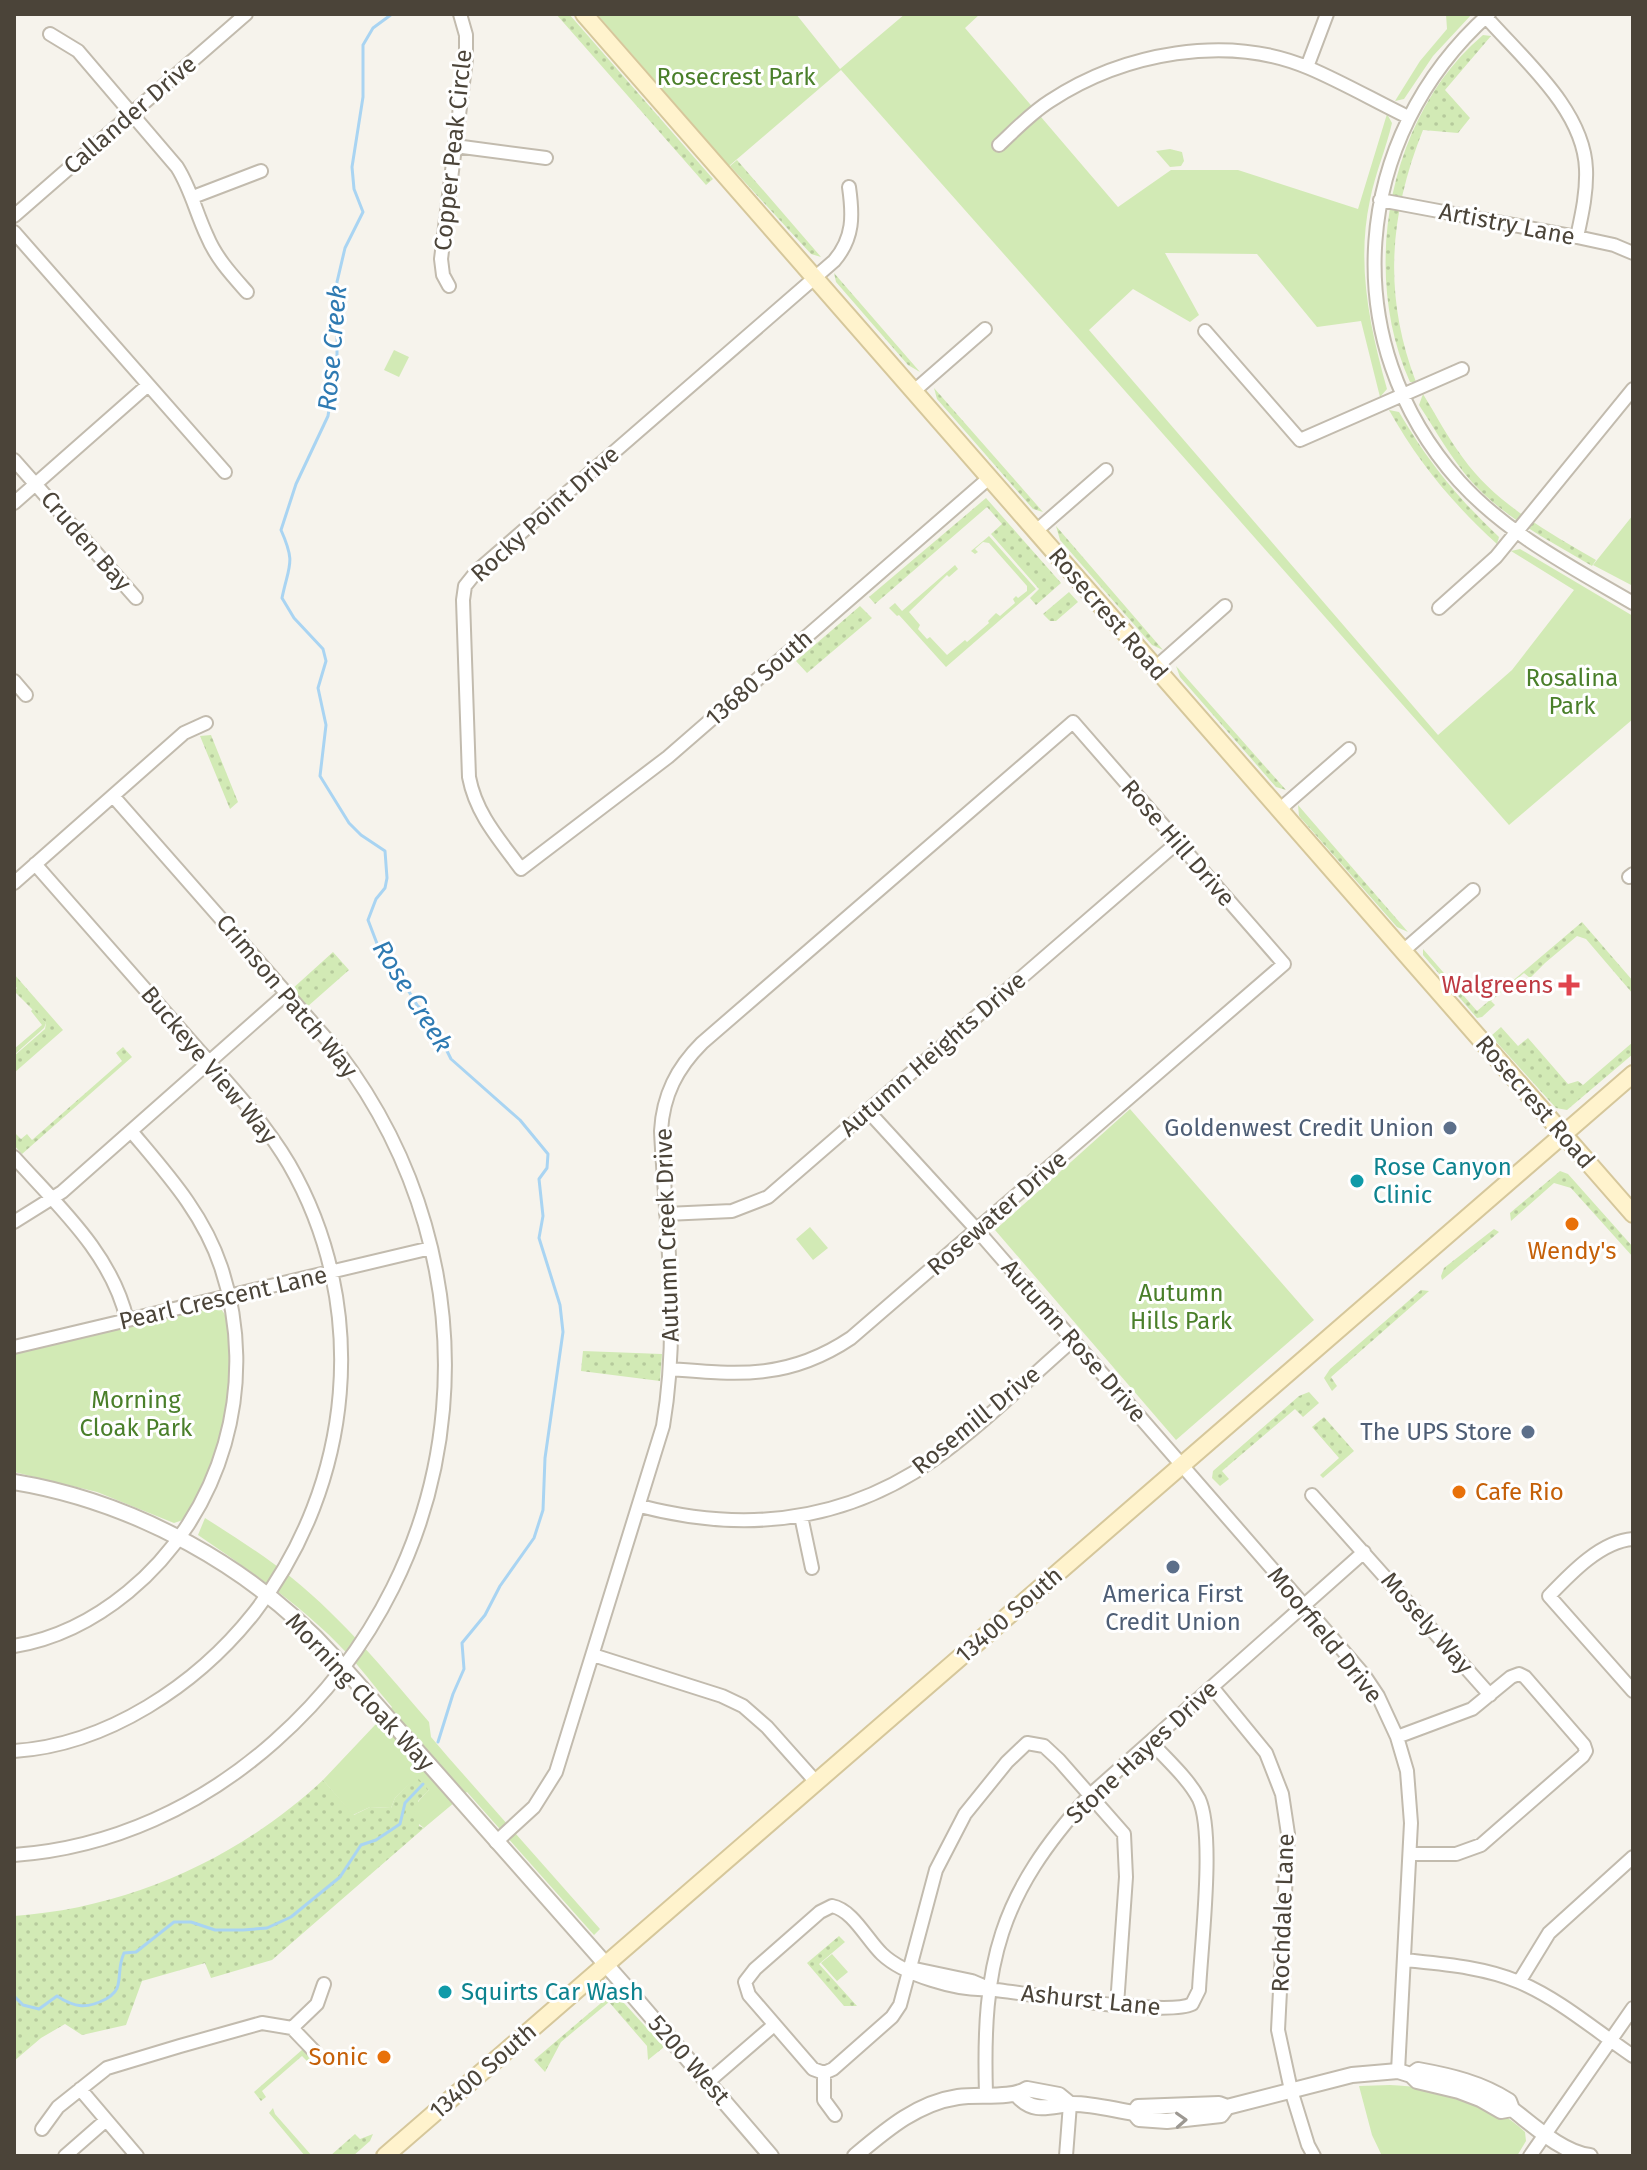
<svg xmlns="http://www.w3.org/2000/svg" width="1647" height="2170" font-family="'Fira Sans',sans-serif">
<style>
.grass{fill:url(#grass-dots)}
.green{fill:#d2eab5}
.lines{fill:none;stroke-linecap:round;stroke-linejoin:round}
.stream{stroke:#a9d4f2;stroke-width:3}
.minor-casing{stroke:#c2bbae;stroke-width:16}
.tertiary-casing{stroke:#c2bbae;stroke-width:18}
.secondary-casing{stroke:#d6c79b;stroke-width:20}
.minor{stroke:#fff;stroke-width:12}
.tertiary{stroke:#fff;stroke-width:14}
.secondary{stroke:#fff3cd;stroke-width:16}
.oneway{stroke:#9c9892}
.health-dot{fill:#e0444e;stroke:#fff;stroke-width:3}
.service-dot{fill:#5c6f8a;stroke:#fff;stroke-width:3}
.culture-dot{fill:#0f9aa8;stroke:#fff;stroke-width:3}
.food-dot{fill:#e8710a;stroke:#fff;stroke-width:3}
.labels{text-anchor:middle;stroke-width:6;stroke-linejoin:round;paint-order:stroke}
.park-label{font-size:24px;fill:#4a7f2a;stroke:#fff}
.street-label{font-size:24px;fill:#4b4439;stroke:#fff}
.health-label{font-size:24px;fill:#be3a42;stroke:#fff;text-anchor:end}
.service-label{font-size:24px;fill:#4e5e75;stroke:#fff;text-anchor:end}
.culture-label{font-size:24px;fill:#0d838f;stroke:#fff;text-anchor:start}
.food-label{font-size:24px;fill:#c56008;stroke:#fff}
.water-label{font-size:26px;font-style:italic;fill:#2e7ab2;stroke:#fff}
</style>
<defs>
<pattern id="grass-dots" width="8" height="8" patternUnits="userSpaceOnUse" patternTransform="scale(2)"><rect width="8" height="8" fill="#d2eab5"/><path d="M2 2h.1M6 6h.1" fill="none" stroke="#b6ca9c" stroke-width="1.8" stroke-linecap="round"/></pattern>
</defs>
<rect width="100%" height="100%" fill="#f6f3ec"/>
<path class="grass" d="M 556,14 L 569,14 L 713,179 L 706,185 Z
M 1483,35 L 1491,36 L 1445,90 L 1470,118 L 1458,133 L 1423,130 C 1389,215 1383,295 1416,382 L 1410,382 C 1360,272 1388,115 1483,35 Z
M 737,160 L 821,257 L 811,254 L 730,166 Z
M 834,273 L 920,372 L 908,365 L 836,282 Z
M 934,388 L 1043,512 L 1033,509 L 937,399 Z
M 1423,394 C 1436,415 1448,438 1463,458 C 1496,504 1548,532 1596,560 L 1592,566 C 1550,541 1504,518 1471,481 C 1451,458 1436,431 1419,405 Z
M 1389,410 L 1399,412 C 1429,463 1456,496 1499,537 L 1497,544 C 1453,504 1418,462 1389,410 Z
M 986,498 L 1061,583 L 1036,605 L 1030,598 L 1039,589 L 991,534 L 1002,524 L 987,507 L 875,604 L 869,597 Z
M 1056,526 L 1163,650 L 1152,645 L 1060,540 Z
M 1069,592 L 1078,602 L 1056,621 L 1050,621 L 1043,614 Z
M 860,606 L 872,618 L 807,673 L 796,661 Z
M 1176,666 L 1286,790 L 1276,787 L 1180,677 Z
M 211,735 L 238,802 L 230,809 L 200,736 Z
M 1298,805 L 1408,932 L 1397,927 L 1299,816 Z
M 1582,922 L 1633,981 L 1633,994 L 1586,939 L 1577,936 L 1545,963 L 1530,978 L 1524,973 L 1491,1001 L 1495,1005 L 1482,1017 L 1477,1018 L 1423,955 L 1423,949 L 1477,1011 Z
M 333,952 L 349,970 L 307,1007 L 291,990 Z
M 14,974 L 63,1030 L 14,1073 L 14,1056 L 45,1029 L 46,1023 L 14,991 L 17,988 L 14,985 Z
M 1501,1027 L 1518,1046 L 1528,1038 L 1568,1084 L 1578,1081 L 1583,1085 L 1633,1042 L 1633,1054 L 1567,1110 L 1556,1108 L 1491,1036 Z
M 123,1047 L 132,1057 L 22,1154 L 14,1145 L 14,1132 L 21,1139 L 27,1134 L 32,1140 L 122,1061 L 116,1053 Z
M 1560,1171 L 1568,1174 L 1633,1247 L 1633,1257 L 1571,1188 L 1554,1183 L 1511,1221 L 1510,1213 Z
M 1494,1229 L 1499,1232 L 1442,1280 L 1441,1276 L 1444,1268 Z
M 1421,1290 L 1429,1291 L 1331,1377 L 1337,1386 L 1332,1391 L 1324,1378 L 1330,1369 Z
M 583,1351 L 662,1354 L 660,1381 L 581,1371 Z
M 1309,1392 L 1319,1403 L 1303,1417 L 1295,1409 L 1222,1471 L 1229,1479 L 1220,1486 L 1212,1478 L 1213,1471 L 1299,1396 Z
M 1324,1417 L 1354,1451 L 1323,1478 L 1320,1475 L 1339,1458 L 1312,1427 Z
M 417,1776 L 429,1790 L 418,1801 L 419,1826 L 424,1828 L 272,1960 L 211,1978 L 205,1963 L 142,1981 L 126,2025 L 82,2035 L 65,2024 L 41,2038 L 14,2061 L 14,1916 C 129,1908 238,1859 323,1780 L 354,1815 L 370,1807 L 391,1808 L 395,1798 Z
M 839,1936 L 845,1942 L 819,1964 L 857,2006 L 844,2006 L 807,1963 Z
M 614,1992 L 664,2047 L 648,2060 L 647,2046 L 609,2002 L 561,2042 L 545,2072 L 534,2060 Z
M 303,2049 L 312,2059 L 308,2062 L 302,2056 L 262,2091 L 266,2097 L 261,2101 L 254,2092 Z
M 355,2134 L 360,2139 L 373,2134 L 370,2141 L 353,2156 L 330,2156 Z"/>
<path class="green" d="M 597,14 L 796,14 L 840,69 L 905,14 L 980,14 L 965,28 L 1118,207 L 1171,170 L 1238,170 L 1358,209 L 1387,114 L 1392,123 C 1386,149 1375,174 1370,200 C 1356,264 1370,328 1387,389 L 1380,397 L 1361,321 L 1317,327 L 1257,254 L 1165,253 L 1199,315 L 1190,322 L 1133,289 L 1089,330 L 1438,735 L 1512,670 L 1574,590 L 1511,551 L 1520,549 L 1633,616 L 1633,719 L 1509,825 L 841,70 L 729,166 Z
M 1446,14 L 1472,14 L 1433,56 L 1404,99 L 1395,101 L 1420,61 L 1447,29 Z
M 1170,149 L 1182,152 L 1184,161 L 1181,166 L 1170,167 L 1156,151 Z
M 394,350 L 409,357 L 399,377 L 384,370 Z
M 1633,515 L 1633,586 L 1593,565 Z
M 989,536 L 1036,589 L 946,667 L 899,615 L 897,616 L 889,608 L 895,603 L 902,611 L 955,565 L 958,569 L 949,577 L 947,575 L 909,612 L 920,625 L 918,629 L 927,639 L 930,637 L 947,655 L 965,640 L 967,642 L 989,623 L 988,621 L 996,613 L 1000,616 L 1015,603 L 1013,599 L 1016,596 L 1018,598 L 1027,591 L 1027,586 L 989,543 L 983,542 L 975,549 L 978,552 L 975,554 L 971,551 Z
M 33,1009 L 46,1023 L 44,1028 L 14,1055 L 14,1049 L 42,1025 L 31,1011 Z
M 1130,1109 L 1314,1320 L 1176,1440 L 995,1230 Z
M 810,1227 L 828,1248 L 813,1260 L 796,1239 Z
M 212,1307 L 218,1307 C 229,1314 228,1329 229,1341 C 233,1405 217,1465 183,1520 L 174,1523 L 97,1492 L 14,1472 L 14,1354 Z
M 205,1518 C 235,1537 265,1556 292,1578 C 344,1620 386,1672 429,1722 L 431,1737 L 448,1757 L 600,1929 L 594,1935 L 467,1792 L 424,1828 L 415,1821 C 412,1806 419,1800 429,1790 L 417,1777 L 395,1798 L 391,1808 L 370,1807 L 353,1815 L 323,1780 L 392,1707 C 374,1686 358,1664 339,1645 C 297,1602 247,1569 198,1535 Z
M 832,1954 L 848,1972 L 837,1981 L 821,1963 Z
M 1390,2085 C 1436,2087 1491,2099 1525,2132 L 1526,2141 L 1517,2156 L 1382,2156 L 1372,2135 L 1359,2086 Z
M 273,2108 L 275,2114 L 312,2156 L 305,2156 L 269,2113 Z"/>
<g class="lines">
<path class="stream" d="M 392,14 L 373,28 L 363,45 L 363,97 L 352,167 L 354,189 L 363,212 L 345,248 L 337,282 L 337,357 L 328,416 L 296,484 L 281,530 C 296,564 289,564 282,598 L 294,618 L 323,649 L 326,661 L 318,688 L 326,725 L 320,776 L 349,823 L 361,835 L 385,851 L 387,878 L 385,888 L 376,899 L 368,920 L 381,954 L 405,985 L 417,1005 L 430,1017 L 451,1059 L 520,1120 L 548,1154 L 547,1168 L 539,1179 L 543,1216 L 539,1238 L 560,1305 L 563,1332 L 545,1458 L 543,1510 L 534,1538 L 500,1586 L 485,1615 L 462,1643 L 464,1669 L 453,1694 L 438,1742
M 14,1996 L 23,2005 L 39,2009 L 57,1996 C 75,2008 87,2009 106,1999 C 111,1996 117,1992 118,1985 C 121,1972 118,1967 124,1953 L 136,1952 L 174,1922 L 191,1922 L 215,1930 L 243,1930 L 267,1928 L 291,1917 L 340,1877 L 361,1845 L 376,1840 L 400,1824 L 405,1803 L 423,1784"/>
<g class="minor-casing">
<path id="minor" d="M 1489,14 C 1351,137 1334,342 1459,481 C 1507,534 1573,568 1633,603
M 1486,17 C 1523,59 1584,110 1586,169 C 1587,192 1582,214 1577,237
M 50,34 L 78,51 L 177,167 C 191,189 196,213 207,236 C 216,258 232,275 247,292
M 1307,67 L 1327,14
M 999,145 C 1015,130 1031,113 1050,101 C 1123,53 1227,33 1309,68 C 1342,82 1375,101 1408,117
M 455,146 L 546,158
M 849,187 C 853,215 854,238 834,261 L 477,571 L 465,586 L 463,600 L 469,777 C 476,814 499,839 521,869 L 668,757 L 989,478
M 193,197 L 261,171
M 1380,200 L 1577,237 L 1614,245 L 1633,253
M 14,216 L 246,14
M 14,232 L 225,472
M 449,286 L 443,275 L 441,259 L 466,59 L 466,35 L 460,14
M 1205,331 L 1300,440 L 1462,369
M 914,391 L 985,329
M 14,460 L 136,598
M 14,503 L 148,385
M 1036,531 L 1106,470
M 1439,608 L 1496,557 L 1633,389
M 1155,668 L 1225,606
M 14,681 L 26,695
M 1279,810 L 1349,749
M 1629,877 L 1633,874
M 14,883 L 184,733 L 206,723
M 1403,951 L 1473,890
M 868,1111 L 977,1230 L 1295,1595 L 1364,1675 L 1378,1696 L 1397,1737 L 1407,1771 L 1411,1823 L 1398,2071
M 14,1157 C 58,1206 112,1254 127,1320
M 666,1214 L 732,1211 L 768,1197 L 1178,842
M 14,1222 L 62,1192 L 287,993
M 14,1347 L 431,1248
M 1312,1495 L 1490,1695
M 640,1506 C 743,1533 843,1523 933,1460 C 982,1425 1027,1380 1073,1340
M 801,1516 L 812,1568
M 1633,1539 C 1601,1541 1570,1574 1549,1596 L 1633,1691
M 14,1646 C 57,1639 95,1619 128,1592 C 223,1514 260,1383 221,1267 C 203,1213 167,1174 131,1131
M 593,1655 L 722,1696 L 743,1706 L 767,1727 L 816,1782
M 1212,1687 L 1266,1753 L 1282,1794 L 1288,1834 L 1278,2030 L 1291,2090 L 1308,2145 L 1314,2156
M 1397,1737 L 1472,1709 L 1511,1677 L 1519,1674 L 1525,1677 L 1584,1745 L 1586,1751 L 1583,1756 L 1481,1845 L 1456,1854 L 1410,1854
M 14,1751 C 107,1745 197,1685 254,1613 C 354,1484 371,1306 289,1164 C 261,1117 223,1078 187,1037 C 136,979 86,922 35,864
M 496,1842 L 534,1807 L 556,1772 L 663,1426 C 680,1326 666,1231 661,1131 C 663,1095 677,1068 702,1043 L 1073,722 L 1284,964 L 851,1338 C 790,1379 741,1375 671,1369
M 14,1855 C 112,1848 202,1806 275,1741 C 477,1562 500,1265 338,1052 L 113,796
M 1405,1960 C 1443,1964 1484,1967 1519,1982 C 1561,2000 1596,2031 1633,2056
M 915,1969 L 972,1981 L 986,1987
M 1519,1982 L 1549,1933 L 1633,1857
M 292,2028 L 317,2004 L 324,1984
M 824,2073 L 813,2069 L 749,1995 L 745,1982 L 755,1969 L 820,1912 L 832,1906 C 853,1910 867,1940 882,1954 C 904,1975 958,1991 988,1989 C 1025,1993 1167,2017 1192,2004 L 1199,1990 C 1201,1947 1215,1834 1199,1799 C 1188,1778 1167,1760 1151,1742
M 824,2073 L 833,2069 L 892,2017 L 900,2005 L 936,1870 L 965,1814 L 1007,1762 L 1027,1743 L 1044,1746 L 1059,1760 L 1124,1834 L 1126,1877 L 1117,2005
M 824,2073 L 824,2100 L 835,2115
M 708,2082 L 774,2025
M 80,2089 L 137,2156
M 986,2094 C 982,1962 999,1895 1089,1796 L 1364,1552
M 42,2129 L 58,2107 L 107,2068 L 180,2046 L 262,2023 L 292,2028 L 314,2051
M 65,2156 L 105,2121
M 1066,2156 L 1070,2104
M 1530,2156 L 1633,2008"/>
</g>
<g class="tertiary-casing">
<path id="tertiary" d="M 14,1482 C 135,1502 253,1567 335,1658 L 624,1985 L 771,2156
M 1411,2075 L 1418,2070 C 1451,2076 1481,2083 1509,2101 L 1512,2109 C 1534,2126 1563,2153 1590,2156
M 1017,2095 C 1033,2114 1050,2106 1070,2104 C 1090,2103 1114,2110 1134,2113 L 1139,2119 L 1167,2121 L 1221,2115 L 1227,2107
M 1134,2113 L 1138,2107 L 1219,2104 L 1227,2107 L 1352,2075 L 1398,2071 L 1411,2075 L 1417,2081 L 1459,2091 L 1480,2099 L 1501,2111 L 1512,2109
M 855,2156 C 886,2130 917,2103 958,2097 C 979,2094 1011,2099 1027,2089 L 1059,2095 L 1070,2104"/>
</g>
<g class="secondary-casing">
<path id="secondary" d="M 584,14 L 1633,1214
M 385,2156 L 1633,1074"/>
</g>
<use href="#minor" class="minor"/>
<use href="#tertiary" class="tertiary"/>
<use href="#secondary" class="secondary"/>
</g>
<defs><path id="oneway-chevron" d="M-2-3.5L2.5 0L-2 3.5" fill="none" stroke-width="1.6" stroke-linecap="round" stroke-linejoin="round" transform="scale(2)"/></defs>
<use class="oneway" href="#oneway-chevron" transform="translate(1181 2120) rotate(-3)"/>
<path class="health-dot" d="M1565 973h8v8h8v8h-8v8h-8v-8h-8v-8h8z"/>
<g class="service-dot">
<circle cx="1450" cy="1128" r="8"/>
<circle cx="1528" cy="1432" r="8"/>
<circle cx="1173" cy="1567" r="8"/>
</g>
<g class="culture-dot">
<circle cx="1357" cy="1181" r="8"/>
<circle cx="445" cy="1992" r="8"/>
</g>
<g class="food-dot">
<circle cx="1572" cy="1224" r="8"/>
<circle cx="1459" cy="1492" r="8"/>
<circle cx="384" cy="2057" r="8"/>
</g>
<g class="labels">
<g class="park-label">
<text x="736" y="85">Rosecrest Park</text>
<text x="1572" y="686">Rosalina<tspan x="1572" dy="28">Park</tspan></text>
<text x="1181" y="1301">Autumn<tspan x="1181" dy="28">Hills Park</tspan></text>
<text x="136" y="1408">Morning<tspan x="136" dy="28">Cloak Park</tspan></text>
</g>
<g class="street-label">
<text transform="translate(130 115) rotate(-41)" y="8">Callander Drive</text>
<text transform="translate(453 150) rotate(-84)" y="8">Copper Peak Circle</text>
<text transform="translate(1507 224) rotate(11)" y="8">Artistry Lane</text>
<text transform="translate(545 514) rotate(-42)" y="8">Rocky Point Drive</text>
<text transform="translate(86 541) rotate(49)" y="8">Cruden Bay</text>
<text transform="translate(1108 614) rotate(49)" y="8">Rosecrest Road</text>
<text transform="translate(759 678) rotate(-41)" y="8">13680 South</text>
<text transform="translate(1178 843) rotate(49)" y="8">Rose Hill Drive</text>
<text transform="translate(287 996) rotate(50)" y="8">Crimson Patch Way</text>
<text transform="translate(933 1054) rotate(-41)" y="8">Autumn Heights Drive</text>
<text transform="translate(209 1065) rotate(50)" y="8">Buckeye View Way</text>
<text transform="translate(1535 1102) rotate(49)" y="8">Rosecrest Road</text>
<text transform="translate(997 1213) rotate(-41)" y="8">Rosewater Drive</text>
<text transform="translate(667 1235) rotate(-92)" y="8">Autumn Creek Drive</text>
<text transform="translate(223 1298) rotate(-13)" y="8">Pearl Crescent Lane</text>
<text transform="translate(1074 1341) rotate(49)" y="8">Autumn Rose Drive</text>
<text transform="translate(976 1420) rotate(-39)" y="8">Rosemill Drive</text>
<text transform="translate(1009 1615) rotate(-41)" y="8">13400 South</text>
<text transform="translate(1427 1623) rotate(49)" y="8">Mosely Way</text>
<text transform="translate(1325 1635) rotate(51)" y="8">Moorfield Drive</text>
<text transform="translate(360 1692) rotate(47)" y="8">Morning Cloak Way</text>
<text transform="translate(1142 1752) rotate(-43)" y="8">Stone Hayes Drive</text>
<text transform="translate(1283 1913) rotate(-88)" y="8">Rochdale Lane</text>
<text transform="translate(1091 2000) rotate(6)" y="8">Ashurst Lane</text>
<text transform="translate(689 2060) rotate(49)" y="8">5200 West</text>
<text transform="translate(483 2071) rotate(-41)" y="8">13400 South</text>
</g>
<g class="health-label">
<text x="1553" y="993">Walgreens</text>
</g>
<g class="service-label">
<text x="1434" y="1136">Goldenwest Credit Union</text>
<text x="1512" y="1440">The UPS Store</text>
<text x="1173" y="1602" text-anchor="middle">America First<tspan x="1173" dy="28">Credit Union</tspan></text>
</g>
<g class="culture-label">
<text x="1373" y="1175">Rose Canyon<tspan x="1373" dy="28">Clinic</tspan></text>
<text x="461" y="2000">Squirts Car Wash</text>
</g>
<g class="food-label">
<text x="1572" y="1259">Wendy's</text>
<text x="1475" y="1500" text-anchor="start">Cafe Rio</text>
<text x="368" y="2065" text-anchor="end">Sonic</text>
</g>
<g class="water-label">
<text transform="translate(332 348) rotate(-85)" y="9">Rose Creek</text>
<text transform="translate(413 996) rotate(58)" y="9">Rose Creek</text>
</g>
</g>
<rect width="1647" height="2170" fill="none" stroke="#4b4439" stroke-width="32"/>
</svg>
